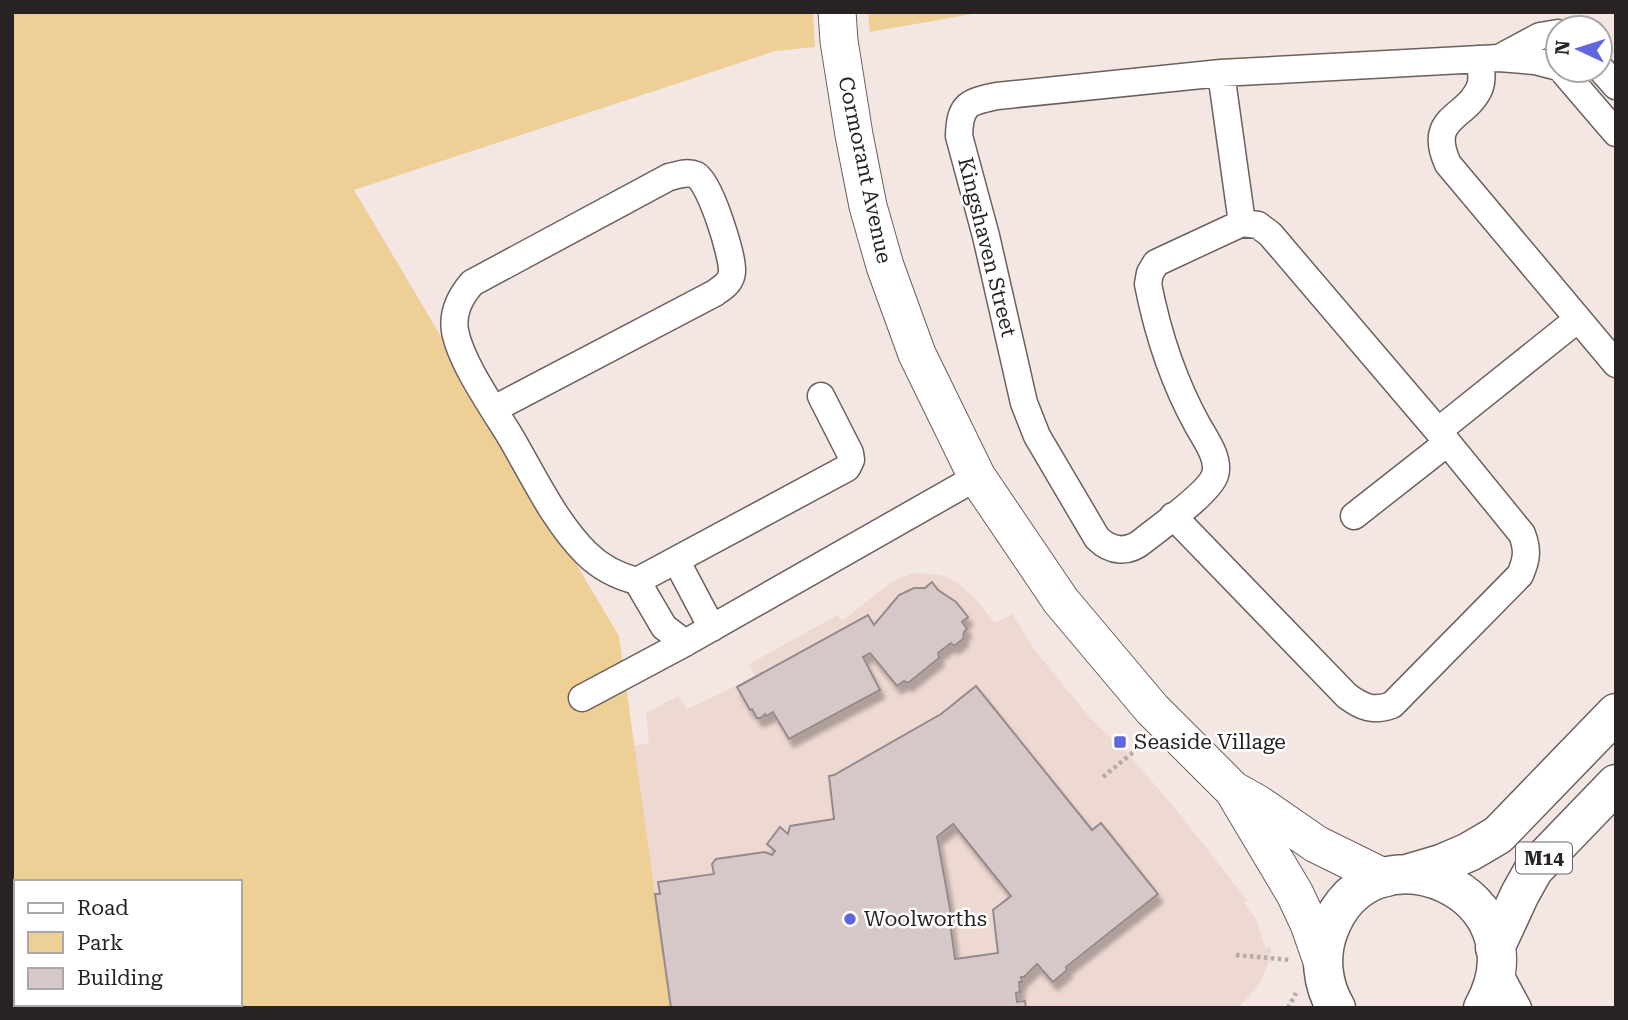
<svg xmlns="http://www.w3.org/2000/svg" width="1628" height="1020" font-family="'Roboto Serif',serif">
<style>
.built{fill:#eed8d2}
.green{fill:#eecf96;fill-rule:evenodd}
.building{fill:#d6c8c9;stroke:#978a8b;stroke-width:2;fill-rule:evenodd;filter:url(#shadow)}
.lines{fill:none;stroke-linecap:round;stroke-linejoin:round}
.street-casing{stroke:#6c605d;stroke-width:29}
.secondary-casing{stroke:#6c605d;stroke-width:39}
.primary-casing{stroke:#6c605d;stroke-width:41}
.path{stroke:#b5aaa7;stroke-width:4.5;stroke-dasharray:3.5 3.5;stroke-linecap:butt}
.street{stroke:#fff;stroke-width:26}
.secondary{stroke:#fff;stroke-width:37}
.primary{stroke:#fff;stroke-width:38}
.poi-dot{fill:#6066de;stroke:#fff;stroke-width:2.5}
.labels{text-anchor:middle;stroke-width:5;stroke-linejoin:round;paint-order:stroke}
.shield{fill:#fff;stroke:#686564;stroke-width:2}
.shield-label{font-size:19px;font-weight:bold;fill:#282322}
.street-label{font-size:21px;fill:#282322;stroke:#fff}
.poi-label{font-size:21px;fill:#282322;stroke:#fff;text-anchor:start}
</style>
<defs>
<filter id="shadow"><feDropShadow dx="4.5" dy="8" stdDeviation="2" flood-color="#0004"/></filter>
</defs>
<rect width="100%" height="100%" fill="#f4e6e2"/>
<path class="built" d="M 913,573 L 940,575 L 955,581 L 975,598 L 994,622 L 998,622 L 1012,614 L 1036,652 L 1092,720 L 1129,755 L 1174,807 L 1247,900 L 1244,903 L 1257,921 L 1265,948 L 1271,947 L 1271,957 L 1259,985 L 1238,1008 L 671,1008 L 634,746 L 649,743 L 646,713 L 678,696 L 687,709 L 738,685 L 755,676 L 749,664 L 838,615 L 842,621 L 893,581 Z"/>
<path class="green" d="M 12,12 L 813,12 L 815,47 L 775,51 L 354,190 L 619,636 L 671,1008 L 12,1008 ZM 16,882 L 240,882 L 240,1004 L 16,1004 Z
M 868,12 L 984,12 L 870,32 Z"/>
<path class="building" d="M 932,582 L 938,590 L 956,602 L 968,617 L 962,622 L 967,629 L 964,632 L 963,639 L 954,646 L 951,643 L 938,653 L 939,658 L 908,683 L 904,681 L 897,686 L 870,653 L 863,657 L 880,690 L 789,739 L 773,712 L 766,716 L 765,714 L 761,718 L 757,718 L 752,709 L 750,710 L 737,687 L 868,615 L 874,625 L 899,595 L 914,588 L 925,588 Z
M 976,686 L 1092,830 L 1101,823 L 1158,894 L 1066,967 L 1067,970 L 1053,982 L 1037,964 L 1024,977 L 1021,977 L 1022,982 L 1019,982 L 1020,992 L 1016,993 L 1017,1002 L 1025,1001 L 1026,1008 L 671,1008 L 655,894 L 660,894 L 658,882 L 714,874 L 712,864 L 716,859 L 765,852 L 772,855 L 775,851 L 767,844 L 780,827 L 788,834 L 790,826 L 834,819 L 829,776 L 834,775 L 941,714 ZM 953,824 L 1011,896 L 993,910 L 998,953 L 955,959 L 949,915 L 951,914 L 937,837 Z"/>
<g class="lines">
<g class="street-casing">
<path id="street" d="M 1499,58 L 1540,36 L 1558,33
M 1479,59 C 1481,68 1483,78 1480,87 C 1467,119 1426,116 1448,164 L 1616,364
M 1600,68 L 1616,86
M 1562,70 L 1616,133
M 1242,223 L 1156,263 L 1150,273 L 1148,284 C 1158,335 1173,381 1198,426 C 1206,440 1220,459 1215,475 C 1209,493 1160,527 1144,540 C 1128,554 1111,552 1097,538 L 1037,436 L 1024,403 L 986,236 L 959,136 C 960,104 968,102 997,96 L 1221,73 L 1499,58 L 1535,61 L 1558,67
M 494,409 L 715,293 C 723,287 731,283 732,272 C 733,256 710,182 696,175 C 687,171 678,175 669,177 L 472,283 C 460,297 452,312 455,331 C 461,363 493,408 510,436 C 533,475 554,521 586,553 C 601,568 617,576 637,581 L 847,468 L 851,460 L 850,453 L 821,396
M 1438,431 L 1578,319
M 1173,516 L 1347,696 C 1362,707 1373,712 1392,705 L 1520,575 C 1527,559 1528,550 1522,534 L 1438,431 L 1270,234 L 1258,225 L 1242,223 L 1221,73
M 1354,516 L 1447,443
M 676,560 L 712,628
M 637,581 L 664,627 L 685,643
M 582,698 L 685,643 L 977,477
M 1496,967 L 1518,1008"/>
</g>
<g class="secondary-casing">
<path id="secondary" d="M 837,12 L 839,41 L 854,135 L 868,206 L 885,266 L 917,354 L 977,477 L 1061,601 L 1152,709 L 1233,790 L 1258,804 L 1316,844 L 1385,878
M 1236,795 L 1295,894 L 1309,924 L 1323,964"/>
</g>
<g class="primary-casing">
<path id="primary" d="M 1407,874 L 1441,864 L 1469,852 L 1498,835 L 1616,713
M 1495,948 L 1520,894 L 1534,869 L 1616,784
M 1336,1008 C 1322,984 1319,956 1329,930 C 1371,817 1547,893 1483,1008"/>
</g>
<path class="path" d="M 1103,777 L 1143,744
M 1236,955 L 1291,960
M 1288,1008 L 1296,993"/>
<use href="#street" class="street"/>
<use href="#secondary" class="secondary"/>
<use href="#primary" class="primary"/>
</g>
<g class="poi-dot">
<rect x="1113" y="735" width="14" height="14" rx="3.5"/>
<circle cx="850" cy="919" r="7"/>
</g>
<g class="labels">
<rect class="shield" x="1516" y="842.5" width="56" height="31" rx="5"/>
<g class="shield-label">
<text x="1544" y="865">M14</text>
</g>
<g class="street-label">
<text transform="translate(865 170) rotate(78)" y="7">Cormorant Avenue</text>
<text transform="translate(987 247) rotate(76)" y="7">Kingshaven Street</text>
</g>
<g class="poi-label">
<text x="1134" y="749">Seaside Village</text>
<text x="864" y="926">Woolworths</text>
</g>
</g>
<rect width="1628" height="1020" fill="none" stroke="#282322" stroke-width="28"/>
<rect x="14" y="880" width="228" height="126" fill="#ffffff" stroke="#a9a7a7" stroke-width="2"/>
<rect x="28" y="903" width="35" height="10" fill="#ffffff" stroke="#a9a7a7" stroke-width="2"/>
<text x="77" y="915" font-size="21" fill="#282322">Road</text>
<rect x="28" y="932" width="35" height="21" fill="#eecf96" stroke="#a9a7a7" stroke-width="2"/>
<text x="77" y="950" font-size="21" fill="#282322">Park</text>
<rect x="28" y="968" width="35" height="21" fill="#d6c8c9" stroke="#a9a7a7" stroke-width="2"/>
<text x="77" y="985" font-size="21" fill="#282322">Building</text>
<g transform="translate(1579 49) rotate(274)"><circle r="33" fill="#ffffff" stroke="#a9a7a7" stroke-width="2"/>
<path d="M0-5L12 26L0 18L-12 26Z" fill="#6066de"/>
<text y="-10" font-size="19" font-weight="bold" text-anchor="middle" fill="#282322">N</text>
</g>
</svg>
